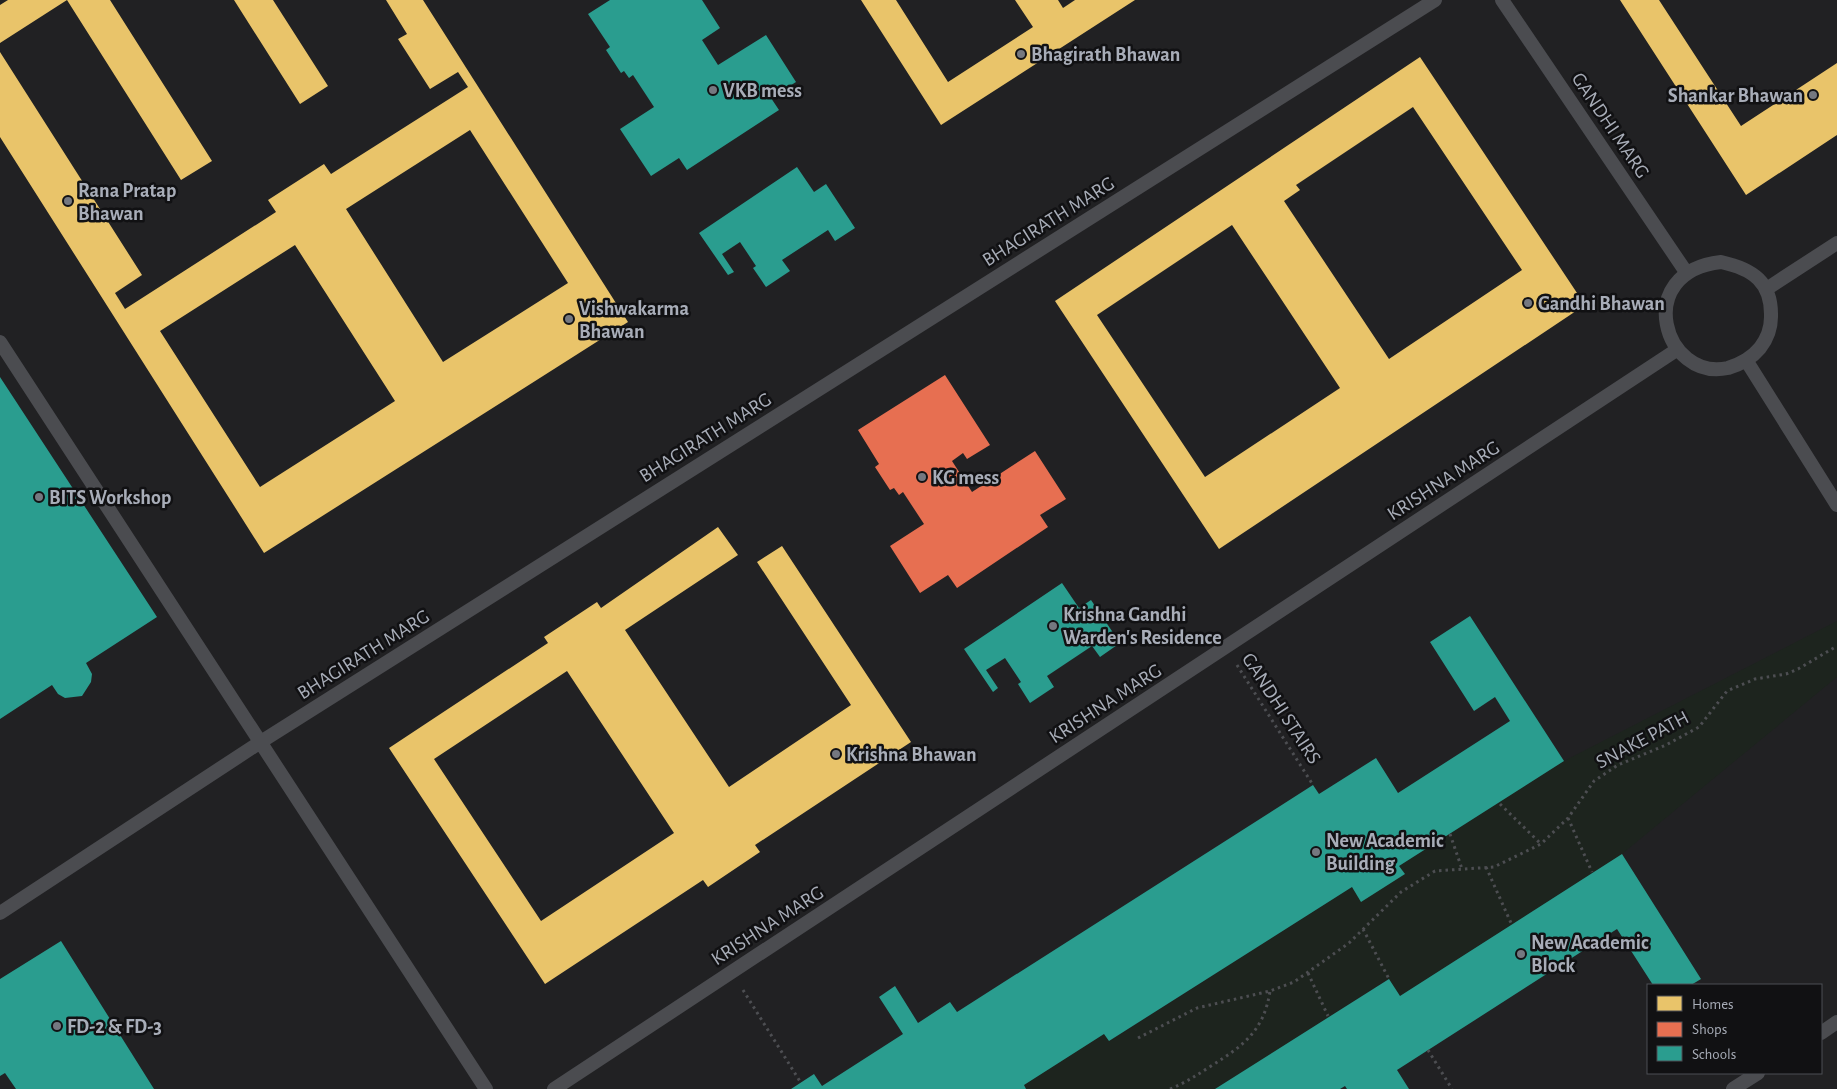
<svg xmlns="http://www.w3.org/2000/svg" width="1837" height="1089" font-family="'Alegreya Sans',sans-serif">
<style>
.built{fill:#212123;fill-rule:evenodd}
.green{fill:#1d241e}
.homes{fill:#e9c46a;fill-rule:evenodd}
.shops{fill:#e76f51}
.schools{fill:#2a9d8f}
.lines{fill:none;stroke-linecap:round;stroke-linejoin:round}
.path{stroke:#4d4e52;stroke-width:3;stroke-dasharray:2.5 4;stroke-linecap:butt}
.lane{stroke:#4b4c50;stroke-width:14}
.poi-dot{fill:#757880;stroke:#111113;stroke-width:2}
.labels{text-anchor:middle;stroke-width:5;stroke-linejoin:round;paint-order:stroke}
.poi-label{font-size:20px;font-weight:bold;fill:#a8adb8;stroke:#111113;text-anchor:start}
.street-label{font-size:20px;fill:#a8adb8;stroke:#111113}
</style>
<rect width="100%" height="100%" fill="#171717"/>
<path class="built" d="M 0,0 L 1837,0 L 1837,1089 L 0,1089 ZM 1648,985 L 1821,985 L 1821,1073 L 1648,1073 Z"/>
<path class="green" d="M 1837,621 L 1837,677 L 1622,854 L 1400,996 L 1388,979 L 1216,1089 L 1026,1089 L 1024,1085 L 1104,1034 L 1110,1041 L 1352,887 L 1362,901 L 1404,874 L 1399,866 L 1564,761 Z"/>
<path class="homes" d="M 8,0 L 67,0 L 0,43 L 0,5 Z
M 67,0 L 110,0 L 212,161 L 181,180 Z
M 234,0 L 273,0 L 328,86 L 300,104 Z
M 386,0 L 423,0 L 628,322 L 264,553 L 0,137 L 0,52 L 142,275 L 115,293 L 125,309 L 276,212 L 268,200 L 324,164 L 331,174 L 468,87 L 458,72 L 430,89 L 398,39 L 407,34 ZM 470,130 L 568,283 L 443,362 L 346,209 ZM 295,245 L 395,401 L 260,487 L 160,331 Z
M 861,0 L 896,0 L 948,82 L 1033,27 L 1015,0 L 1058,0 L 1063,8 L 1075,0 L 1135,0 L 941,125 Z
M 1620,0 L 1659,0 L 1741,126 L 1837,63 L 1837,135 L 1746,195 Z
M 1420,57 L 1585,305 L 1219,549 L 1055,301 ZM 1413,107 L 1522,270 L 1389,359 L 1284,201 L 1300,190 L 1296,185 ZM 1232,225 L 1340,388 L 1205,477 L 1097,315 Z
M 718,527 L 738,555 L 625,630 L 729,787 L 851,705 L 757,562 L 782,546 L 911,742 L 755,845 L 760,852 L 708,887 L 703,880 L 545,984 L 389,748 L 548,643 L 544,637 L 597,602 L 601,608 ZM 567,671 L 674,833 L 541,921 L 434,759 Z"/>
<path class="shops" d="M 945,375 L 990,445 L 967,459 L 963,453 L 952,461 L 972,492 L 1035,451 L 1066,499 L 1040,515 L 1048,527 L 957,588 L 948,575 L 920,593 L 890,546 L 924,524 L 903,492 L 899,495 L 894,488 L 890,490 L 875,467 L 879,464 L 858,430 Z"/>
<path class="schools" d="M 610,0 L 702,0 L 720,28 L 702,40 L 718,65 L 766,35 L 796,82 L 771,98 L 779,110 L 687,170 L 679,158 L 651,176 L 620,129 L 654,107 L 633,75 L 629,78 L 624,71 L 621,73 L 606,50 L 610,47 L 588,14 Z
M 797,167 L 814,192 L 826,184 L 855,228 L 835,241 L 828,230 L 782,260 L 790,271 L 766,287 L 753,268 L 756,266 L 740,242 L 722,254 L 734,272 L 728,275 L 699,233 Z
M 0,377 L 157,617 L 86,663 L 92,674 L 91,682 L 82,696 L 65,698 L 58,694 L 52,685 L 0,719 Z
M 1062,583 L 1079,608 L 1091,600 L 1120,643 L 1100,657 L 1092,646 L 1047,676 L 1054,687 L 1030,703 L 1018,684 L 1021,682 L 1005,658 L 986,670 L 998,688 L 993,692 L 964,649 Z
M 1470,616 L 1564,761 L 1399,866 L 1405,874 L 1361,902 L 1352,887 L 1109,1041 L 1104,1034 L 1024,1085 L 1026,1089 L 791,1089 L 814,1074 L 822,1086 L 903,1034 L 879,997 L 895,986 L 918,1023 L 950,1002 L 957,1012 L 1313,785 L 1319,794 L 1376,758 L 1398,793 L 1510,721 L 1495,697 L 1474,711 L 1430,642 Z
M 1622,854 L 1701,979 L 1691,985 L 1653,985 L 1617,929 L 1397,1070 L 1409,1089 L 1347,1089 L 1345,1086 L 1340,1089 L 1215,1089 L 1389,979 L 1400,996 Z
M 61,941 L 154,1089 L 16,1089 L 5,1073 L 0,1076 L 0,979 Z"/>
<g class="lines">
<path class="path" d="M 1237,665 L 1313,785
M 1500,804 L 1541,844
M 1568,818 L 1592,872
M 1450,834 L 1462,869
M 1486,867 L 1511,923
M 1363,929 L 1389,979
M 1308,973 L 1328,1016
M 743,990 L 801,1083
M 1138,1038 L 1197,1008 L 1270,991 L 1294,982 L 1349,943 L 1401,892 L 1435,871 L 1494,867 L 1541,844 L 1568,818 L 1594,781 L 1618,765 L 1666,745 L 1699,727 L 1727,691 L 1755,679 L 1786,674 L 1798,669 L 1837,646
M 1428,1050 L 1452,1089
M 1170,1089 C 1185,1083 1197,1075 1211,1066 C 1243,1046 1264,1031 1270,991"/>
<path class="lane" d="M 1502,0 L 1686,272
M 1721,262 C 1753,269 1772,282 1771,317 C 1771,328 1767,339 1760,348 C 1751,359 1741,364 1728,368 C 1664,382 1631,272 1721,262 Z
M 1768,288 L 1837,243
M 0,342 L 486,1089
M 1746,360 L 1837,505
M 0,913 L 259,743 L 1435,0
M 1821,1033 L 1837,1022
M 554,1089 L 1678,349
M 1733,1089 L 1758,1073"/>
</g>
<g class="poi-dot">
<circle cx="1021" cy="54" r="5"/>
<circle cx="713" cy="90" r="5"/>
<circle cx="1813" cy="95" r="5"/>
<circle cx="68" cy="201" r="5"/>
<circle cx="1528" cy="303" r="5"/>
<circle cx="569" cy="319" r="5"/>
<circle cx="922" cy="477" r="5"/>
<circle cx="39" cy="497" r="5"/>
<circle cx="1053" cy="626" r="5"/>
<circle cx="836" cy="754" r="5"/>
<circle cx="1316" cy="852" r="5"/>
<circle cx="1521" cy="954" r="5"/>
<circle cx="57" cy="1026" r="5"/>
</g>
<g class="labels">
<g class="poi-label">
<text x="1031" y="61">Bhagirath Bhawan</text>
<text x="723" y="97">VKB mess</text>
<text x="1803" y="102" text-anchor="end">Shankar Bhawan</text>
<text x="78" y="197">Rana Pratap<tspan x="78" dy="23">Bhawan</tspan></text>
<text x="1538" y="310">Gandhi Bhawan</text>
<text x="579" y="315">Vishwakarma<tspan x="579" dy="23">Bhawan</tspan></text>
<text x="932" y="484">KG mess</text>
<text x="49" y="504">BITS Workshop</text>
<text x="1063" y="621">Krishna Gandhi<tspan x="1063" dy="23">Warden's Residence</tspan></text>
<text x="846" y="761">Krishna Bhawan</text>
<text x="1326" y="847">New Academic<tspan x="1326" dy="23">Building</tspan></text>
<text x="1531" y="949">New Academic<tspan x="1531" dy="23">Block</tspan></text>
<text x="67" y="1033">FD-2 &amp; FD-3</text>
</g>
<g class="street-label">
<text transform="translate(1611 125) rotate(56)" y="7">GANDHI MARG</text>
<text transform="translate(1048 221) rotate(-32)" y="7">BHAGIRATH MARG</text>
<text transform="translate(705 437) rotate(-32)" y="7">BHAGIRATH MARG</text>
<text transform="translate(1443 480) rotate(-33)" y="7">KRISHNA MARG</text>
<text transform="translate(363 654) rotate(-32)" y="7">BHAGIRATH MARG</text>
<text transform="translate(1105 703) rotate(-33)" y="7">KRISHNA MARG</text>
<text transform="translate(1282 708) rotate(57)" y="7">GANDHI STAIRS</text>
<text transform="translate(1642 739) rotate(-28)" y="7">SNAKE PATH</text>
<text transform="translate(767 925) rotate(-33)" y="7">KRISHNA MARG</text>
</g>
</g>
<rect x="1647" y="984" width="175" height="90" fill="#111113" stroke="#4d4f55"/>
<rect x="1657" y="996" width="25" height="15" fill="#e9c46a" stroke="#4d4f55"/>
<text x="1692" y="1009" font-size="15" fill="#a8adb8">Homes</text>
<rect x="1657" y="1022" width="25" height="15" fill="#e76f51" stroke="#4d4f55"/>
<text x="1692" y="1034" font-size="15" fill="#a8adb8">Shops</text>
<rect x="1657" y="1046" width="25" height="15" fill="#2a9d8f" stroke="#4d4f55"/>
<text x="1692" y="1059" font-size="15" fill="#a8adb8">Schools</text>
</svg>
